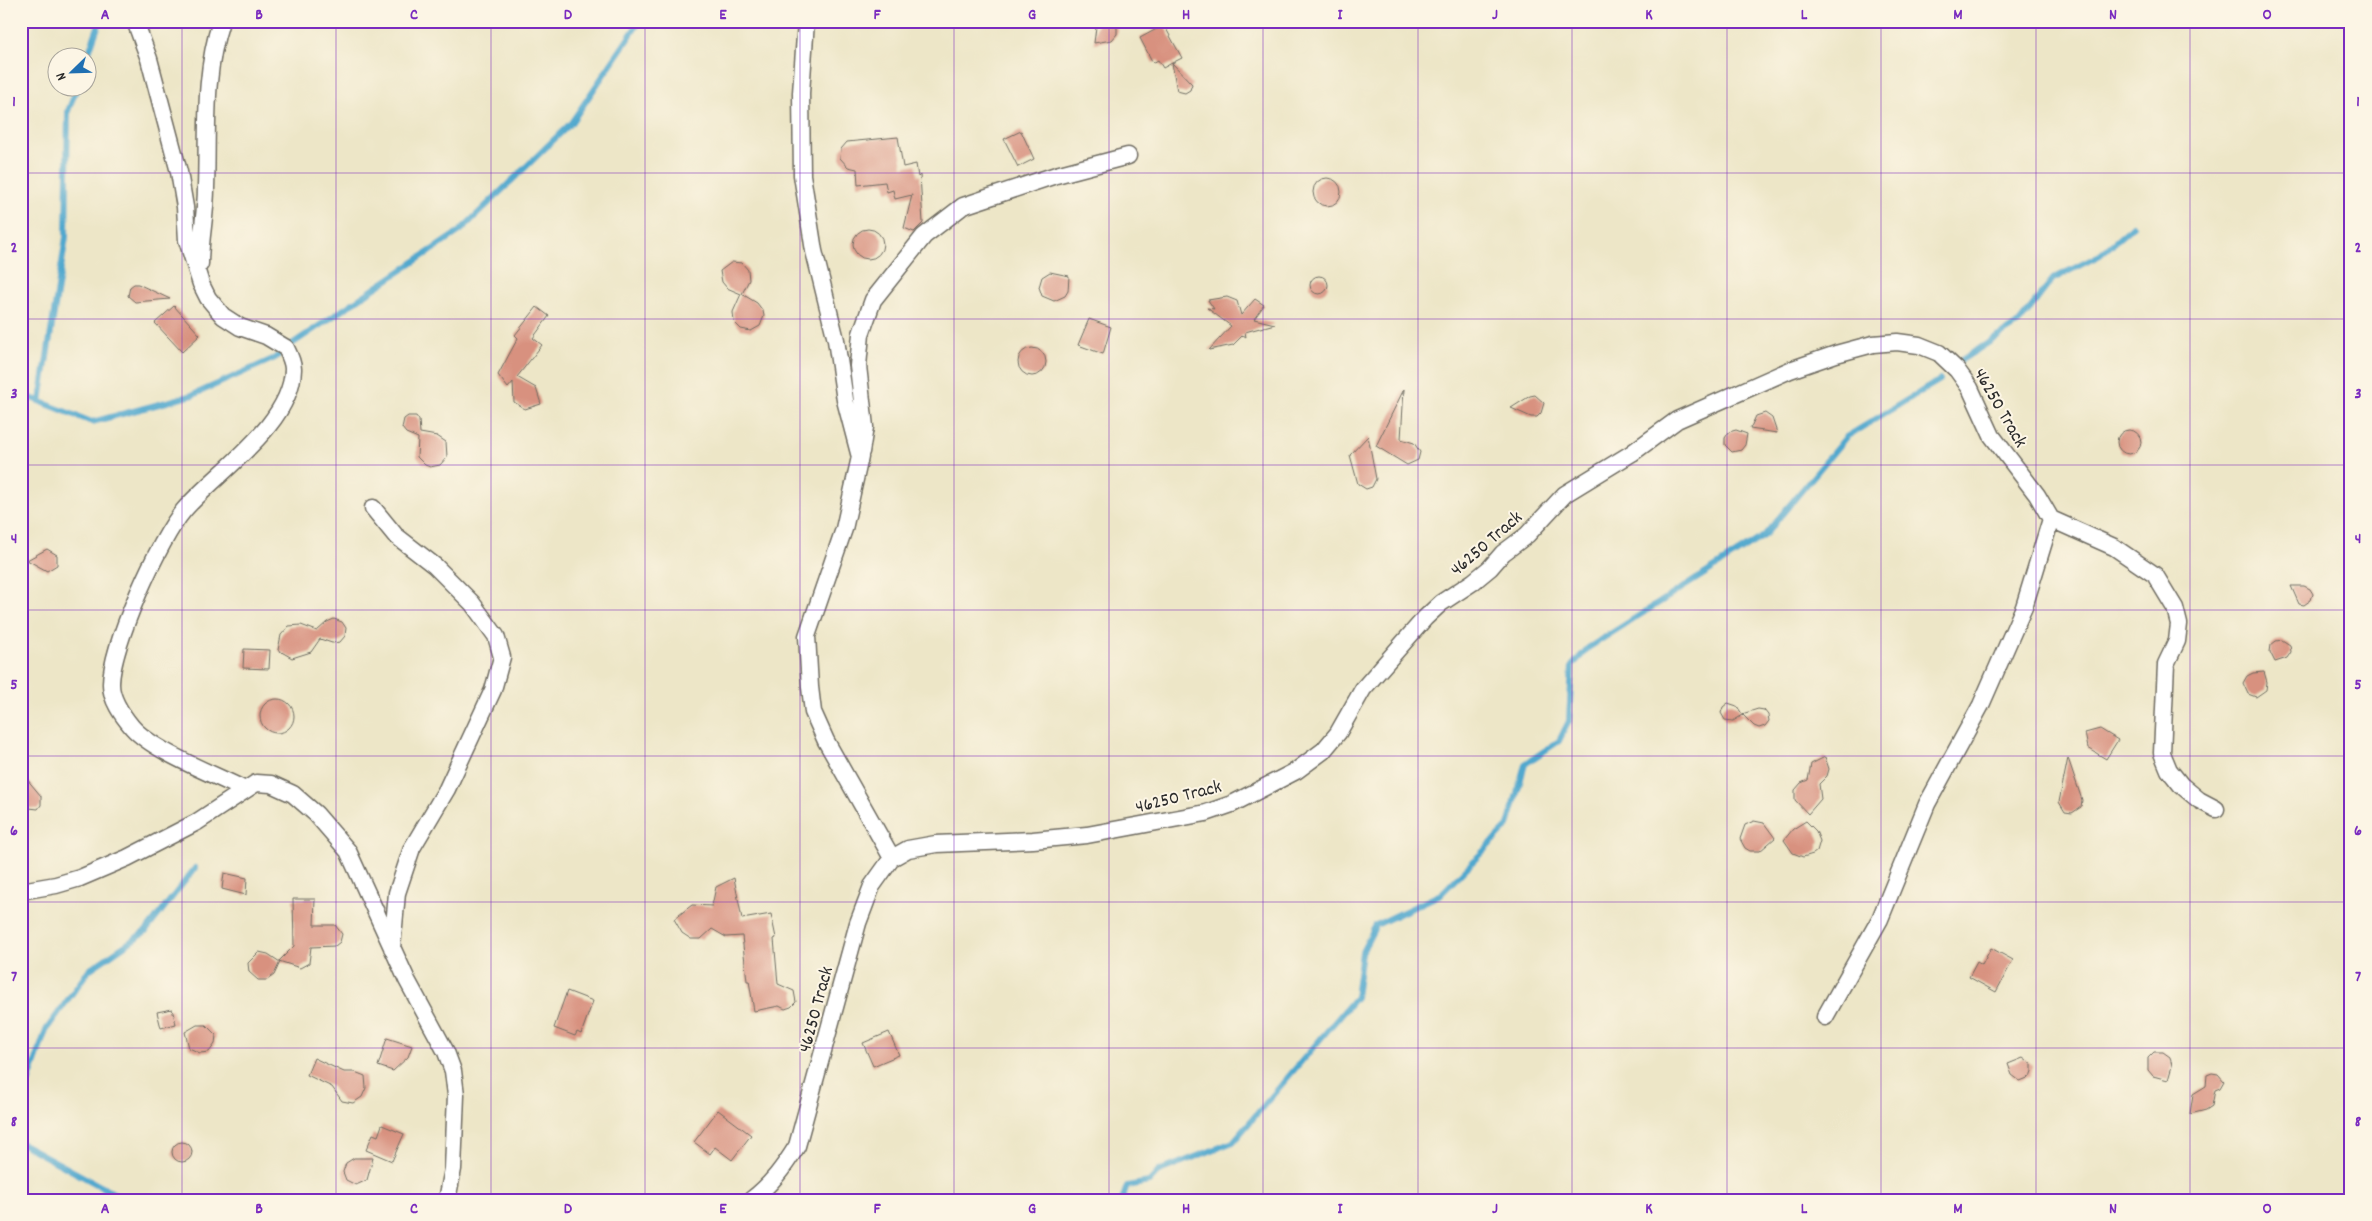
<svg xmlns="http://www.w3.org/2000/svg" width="2372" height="1221" font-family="Dekko,sans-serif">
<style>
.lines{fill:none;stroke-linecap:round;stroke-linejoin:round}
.stream{stroke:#51a8ce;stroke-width:6}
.building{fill:#d8917f}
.minor-casing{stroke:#6f6c62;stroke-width:19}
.minor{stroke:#fff;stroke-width:16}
.grid{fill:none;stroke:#7b2cbf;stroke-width:1;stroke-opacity:0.55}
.labels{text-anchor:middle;stroke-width:4;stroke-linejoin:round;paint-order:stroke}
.street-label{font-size:19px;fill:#2b2b2b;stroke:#fcf5e5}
.neatline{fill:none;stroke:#7b2cbf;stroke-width:2}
.grid-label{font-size:16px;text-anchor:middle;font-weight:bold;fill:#7b2cbf}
</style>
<rect width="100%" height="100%" fill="#fcf5e5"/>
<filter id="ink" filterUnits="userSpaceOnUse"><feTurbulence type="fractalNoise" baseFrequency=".02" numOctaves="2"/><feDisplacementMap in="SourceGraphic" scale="10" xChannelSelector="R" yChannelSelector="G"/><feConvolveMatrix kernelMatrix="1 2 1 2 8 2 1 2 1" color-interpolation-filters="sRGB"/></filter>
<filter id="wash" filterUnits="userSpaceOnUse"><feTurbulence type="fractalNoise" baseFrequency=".0096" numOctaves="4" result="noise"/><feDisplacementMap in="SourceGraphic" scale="20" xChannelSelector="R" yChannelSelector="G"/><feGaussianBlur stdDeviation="1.12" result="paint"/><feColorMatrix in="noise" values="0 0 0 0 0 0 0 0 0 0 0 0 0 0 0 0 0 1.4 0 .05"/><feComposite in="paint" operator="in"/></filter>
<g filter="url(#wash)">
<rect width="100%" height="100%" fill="#ede6c7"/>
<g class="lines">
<path class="stream" d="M 87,58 L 100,21
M 1960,361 L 2019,323 L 2053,279 L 2100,255 L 2133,226
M 21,394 L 92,422 L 193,395 L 275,358 L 286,348 L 460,231 L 571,123 L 640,21
M 40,401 L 66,237 L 68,111 L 77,88
M 21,1104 L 46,1030 L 89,970 L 146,931 L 195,868
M 21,1143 L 126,1200
M 1122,1200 L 1127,1186 L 1149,1182 L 1159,1171 L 1233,1142 L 1356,997 L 1362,952 L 1376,925 L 1441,894 L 1508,826 L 1525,764 L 1559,741 L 1569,721 L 1572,666 L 1588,648 L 1764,536 L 1846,437 L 1940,380"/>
</g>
<g id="blocks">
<path class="building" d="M 1101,21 L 1112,21 L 1117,28 L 1117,34 L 1112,40 L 1094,43 L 1096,27 Z
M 1164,25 L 1182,58 L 1172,63 L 1192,84 L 1190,90 L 1185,93 L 1177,91 L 1172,63 L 1163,68 L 1158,60 L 1153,63 L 1140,38 Z
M 1021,131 L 1034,159 L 1018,167 L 1004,139 Z
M 898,137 L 903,167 L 916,164 L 918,177 L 920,175 L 923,223 L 914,232 L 904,228 L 912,195 L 895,199 L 893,190 L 887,192 L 885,182 L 858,185 L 857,169 L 848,167 L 840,158 L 841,149 L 847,142 Z
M1313 192a14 14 0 1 1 28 0a14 14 0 1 1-28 0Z
M853 244a15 15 0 1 1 30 0a15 15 0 1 1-30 0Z
M 732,262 L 742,263 L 748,270 L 749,280 L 742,294 L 757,303 L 763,311 L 764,316 L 760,326 L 751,331 L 741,329 L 734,322 L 733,312 L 741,294 L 727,288 L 722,282 L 720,271 Z
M 1050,272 L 1069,276 L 1068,291 L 1065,296 L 1054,301 L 1042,296 L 1039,287 L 1042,277 Z
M1310 285a9 9 0 1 1 18 0a9 9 0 1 1-18 0Z
M 134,284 L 138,284 L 170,299 L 135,302 L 128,296 L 130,287 Z
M 1227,297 L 1237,301 L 1241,315 L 1255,299 L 1264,305 L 1254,319 L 1275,324 L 1245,332 L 1246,337 L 1243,335 L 1233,345 L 1209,350 L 1231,326 L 1207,308 L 1214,309 L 1208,300 Z
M 174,306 L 200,335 L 182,352 L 155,323 Z
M 537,307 L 549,316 L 533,338 L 542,345 L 517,377 L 536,388 L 541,404 L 525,409 L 514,402 L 513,382 L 508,388 L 498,375 L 518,338 L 515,335 Z
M 1089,319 L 1111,327 L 1103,354 L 1078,345 Z
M1018 362a14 14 0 1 1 28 0a14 14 0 1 1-28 0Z
M 1404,389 L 1401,439 L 1414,443 L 1420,452 L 1418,460 L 1407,465 L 1376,446 Z
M 1535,395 L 1544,403 L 1541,413 L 1537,417 L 1531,417 L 1511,408 L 1530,396 Z
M 1765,413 L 1772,418 L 1777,433 L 1750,429 L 1756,416 Z
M 408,416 L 416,416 L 419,420 L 420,433 L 437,436 L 446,442 L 447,457 L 440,465 L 430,467 L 425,465 L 417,457 L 418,438 L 406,433 L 402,428 L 404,419 Z
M2117 442a12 12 0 1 1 24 0a12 12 0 1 1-24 0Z
M 1736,430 L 1747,434 L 1745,445 L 1741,450 L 1732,452 L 1725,445 L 1725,438 L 1729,432 Z
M 1368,436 L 1376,479 L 1372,487 L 1366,489 L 1358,484 L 1350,455 Z
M 47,549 L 57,555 L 57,565 L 47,571 L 27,560 Z
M 2291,586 L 2304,586 L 2310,589 L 2313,594 L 2311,600 L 2304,605 L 2299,604 Z
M 334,619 L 342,622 L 346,628 L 345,636 L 340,642 L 332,643 L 320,639 L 311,652 L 292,658 L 278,650 L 281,635 L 289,626 L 301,625 L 317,631 L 327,622 Z
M 2282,640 L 2290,645 L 2291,652 L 2287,658 L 2275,662 L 2270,652 L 2271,645 L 2276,641 Z
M 244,649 L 270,650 L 269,669 L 243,668 Z
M 2264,672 L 2267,682 L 2266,690 L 2256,697 L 2248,694 L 2243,683 L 2247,676 L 2253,673 Z
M260 716a17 17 0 1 1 34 0a17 17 0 1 1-34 0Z
M 1728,703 L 1737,706 L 1742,714 L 1758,709 L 1764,710 L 1768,715 L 1769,721 L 1765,726 L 1759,728 L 1754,726 L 1743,715 L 1733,721 L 1725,720 L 1721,713 L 1723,707 Z
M 2100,729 L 2118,740 L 2106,759 L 2088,748 L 2085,733 Z
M 1825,757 L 1829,769 L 1827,776 L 1819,784 L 1821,799 L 1808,814 L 1795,800 L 1795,790 L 1801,783 L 1808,780 L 1811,764 Z
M 2068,758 L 2082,800 L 2081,807 L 2072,813 L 2065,812 L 2059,802 Z
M 21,772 L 41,796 L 41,805 L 38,809 L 29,808 L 21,801 Z
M 1754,821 L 1764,823 L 1775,838 L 1760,851 L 1750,851 L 1745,848 L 1740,839 L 1745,825 Z
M 1806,821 L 1816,831 L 1820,841 L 1817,851 L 1813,854 L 1803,857 L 1793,853 L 1784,840 L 1793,829 Z
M 224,873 L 247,878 L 246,895 L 222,889 Z
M 734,878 L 742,919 L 771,914 L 776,938 L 774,939 L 778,984 L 794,991 L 796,1002 L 791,1007 L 785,1009 L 779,1006 L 754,1011 L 749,981 L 747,981 L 742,936 L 726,937 L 712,929 L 701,939 L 691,939 L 682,933 L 674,919 L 692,905 L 712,906 L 716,887 Z
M 293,899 L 315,899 L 314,925 L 335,925 L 342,934 L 340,942 L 335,946 L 311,947 L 309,963 L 300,968 L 279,961 L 294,946 Z
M 1991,948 L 2013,960 L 1996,992 L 1969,977 L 1977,962 L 1982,965 Z
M 259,952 L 268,954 L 280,962 L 274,975 L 267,980 L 258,980 L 249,972 L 248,963 Z
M 567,991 L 593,1001 L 581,1034 L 577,1032 L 575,1036 L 554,1028 Z
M 172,1009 L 176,1024 L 161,1028 L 157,1012 Z
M 197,1025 L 206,1025 L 216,1035 L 215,1044 L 209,1052 L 200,1053 L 189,1048 L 185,1032 Z
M 889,1032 L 899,1055 L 873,1066 L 863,1043 Z
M 387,1038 L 412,1046 L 408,1057 L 393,1071 L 378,1066 Z
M 2154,1052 L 2163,1052 L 2170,1057 L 2172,1066 L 2168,1080 L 2153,1076 L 2148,1070 L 2148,1058 Z
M 314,1058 L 344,1072 L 355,1072 L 365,1076 L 366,1088 L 362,1097 L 353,1103 L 342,1101 L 332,1087 L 307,1075 Z
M 2023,1058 L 2032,1065 L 2032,1071 L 2030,1077 L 2020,1081 L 2012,1075 L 2008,1064 Z
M 2212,1073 L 2218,1074 L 2224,1081 L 2220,1088 L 2215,1090 L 2212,1106 L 2206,1110 L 2190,1114 L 2193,1094 L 2206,1086 L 2207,1075 Z
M 718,1110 L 751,1135 L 732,1160 L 715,1147 L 710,1154 L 694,1142 Z
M 382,1125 L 404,1134 L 392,1161 L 366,1150 L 373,1134 L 378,1136 Z
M172 1152a10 10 0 1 1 20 0a10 10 0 1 1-20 0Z
M 354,1158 L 373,1158 L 367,1180 L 356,1185 L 346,1180 L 343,1172 L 346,1163 Z"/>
</g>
</g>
<g filter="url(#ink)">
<use href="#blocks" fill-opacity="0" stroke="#6f6c62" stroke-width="1"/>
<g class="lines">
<g class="minor-casing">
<path id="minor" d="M 135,21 L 149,59 L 179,172 L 185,207 L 187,240 L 201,284 L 208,298 L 223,316 L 240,327 L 266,336 L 286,348 C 289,354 293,363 293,369 C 292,424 217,472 184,510 C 159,539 111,646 111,684 C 111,700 122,715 132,727 C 154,752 214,774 245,790
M 806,21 L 801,93 L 802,175 L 814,251 L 836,340 L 845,400 L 860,457 L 844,529 L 807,636 L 810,687 L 813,712 L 826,741 L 892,858
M 200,264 C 200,238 206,214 206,188 C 208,131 203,76 221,21
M 861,452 L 865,427 L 858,366 L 861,334 L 873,300 L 924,236 L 963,206 L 1056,175 L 1128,156
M 373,508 L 395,535 L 435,566 L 472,603 L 496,636 L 502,657 L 493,690 L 447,789 L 412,848 L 397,893 L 392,948
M 21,891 L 56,885 L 80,878 L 127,858 L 197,822 L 256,783 L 271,784 L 293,794 L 316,814 L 348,851 L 407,980 L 446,1052 L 453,1071 L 456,1095 L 453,1169 L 447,1200
M 1825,1017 L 1880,919 L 1927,804 L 1981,705 L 2024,607 L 2051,519
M 751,1200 C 771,1185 784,1167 797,1146 L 858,923 L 872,886 L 892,858 L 908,849 L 936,844 L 1033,840 L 1087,835 L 1206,813 L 1232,804 L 1296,771 L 1323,751 L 1338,733 L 1363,689 L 1425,618 L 1441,603 L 1473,582 L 1490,568 L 1503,553 L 1527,535 L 1565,494 L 1632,453 L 1677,420 L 1790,370 L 1836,354 L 1873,344 L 1897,342 L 1919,345 L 1939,353 L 1957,370 L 1970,388 L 1992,436 L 2037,495 L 2051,519 L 2114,547 L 2155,575 L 2175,608 L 2179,624 L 2177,641 L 2166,664 L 2162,753 L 2169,770 L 2181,785 L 2199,800 L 2216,809"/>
</g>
<use href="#minor" class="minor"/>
</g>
</g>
<path class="grid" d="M 182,21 L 182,1200M 336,21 L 336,1200M 491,21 L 491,1200M 645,21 L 645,1200M 800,21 L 800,1200M 954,21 L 954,1200M 1109,21 L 1109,1200M 1263,21 L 1263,1200M 1418,21 L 1418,1200M 1572,21 L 1572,1200M 1727,21 L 1727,1200M 1881,21 L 1881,1200M 2036,21 L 2036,1200M 2190,21 L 2190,1200M 21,173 L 2351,173M 21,319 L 2351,319M 21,465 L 2351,465M 21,610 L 2351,610M 21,756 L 2351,756M 21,902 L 2351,902M 21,1048 L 2351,1048"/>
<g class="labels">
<g class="street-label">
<text transform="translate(2002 407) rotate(60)" y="7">46250 Track</text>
<text transform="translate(1485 542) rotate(-41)" y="7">46250 Track</text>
<text transform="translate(1178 795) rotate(-14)" y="7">46250 Track</text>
<text transform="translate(814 1009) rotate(-75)" y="7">46250 Track</text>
</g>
</g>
<rect width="2372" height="1221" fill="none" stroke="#fcf5e5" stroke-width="55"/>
<g transform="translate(72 72) rotate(247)"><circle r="24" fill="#fcf5e5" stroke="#a8a49b"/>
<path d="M0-4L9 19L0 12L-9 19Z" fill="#1f6fb2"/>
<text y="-8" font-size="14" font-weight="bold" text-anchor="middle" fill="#2b2b2b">N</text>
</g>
<rect x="28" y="28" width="2316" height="1166" class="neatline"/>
<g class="grid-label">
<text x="105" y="19">A</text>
<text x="259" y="19">B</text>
<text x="414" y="19">C</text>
<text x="568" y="19">D</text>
<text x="723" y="19">E</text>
<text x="877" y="19">F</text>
<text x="1032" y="19">G</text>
<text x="1186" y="19">H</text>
<text x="1340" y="19">I</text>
<text x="1495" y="19">J</text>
<text x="1649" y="19">K</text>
<text x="1804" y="19">L</text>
<text x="1958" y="19">M</text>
<text x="2113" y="19">N</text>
<text x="2267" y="19">O</text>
<text x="14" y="106">1</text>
<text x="2358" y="106">1</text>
<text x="14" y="252">2</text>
<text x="2358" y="252">2</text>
<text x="14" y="398">3</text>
<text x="2358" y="398">3</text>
<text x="14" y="543">4</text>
<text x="2358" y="543">4</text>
<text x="14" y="689">5</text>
<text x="2358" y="689">5</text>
<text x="14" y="835">6</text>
<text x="2358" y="835">6</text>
<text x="14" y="981">7</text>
<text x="2358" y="981">7</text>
<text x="14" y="1126">8</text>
<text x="2358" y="1126">8</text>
<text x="105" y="1213">A</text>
<text x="259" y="1213">B</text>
<text x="414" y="1213">C</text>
<text x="568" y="1213">D</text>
<text x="723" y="1213">E</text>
<text x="877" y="1213">F</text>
<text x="1032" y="1213">G</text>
<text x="1186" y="1213">H</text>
<text x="1340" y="1213">I</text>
<text x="1495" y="1213">J</text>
<text x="1649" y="1213">K</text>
<text x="1804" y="1213">L</text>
<text x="1958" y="1213">M</text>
<text x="2113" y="1213">N</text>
<text x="2267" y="1213">O</text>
</g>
</svg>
